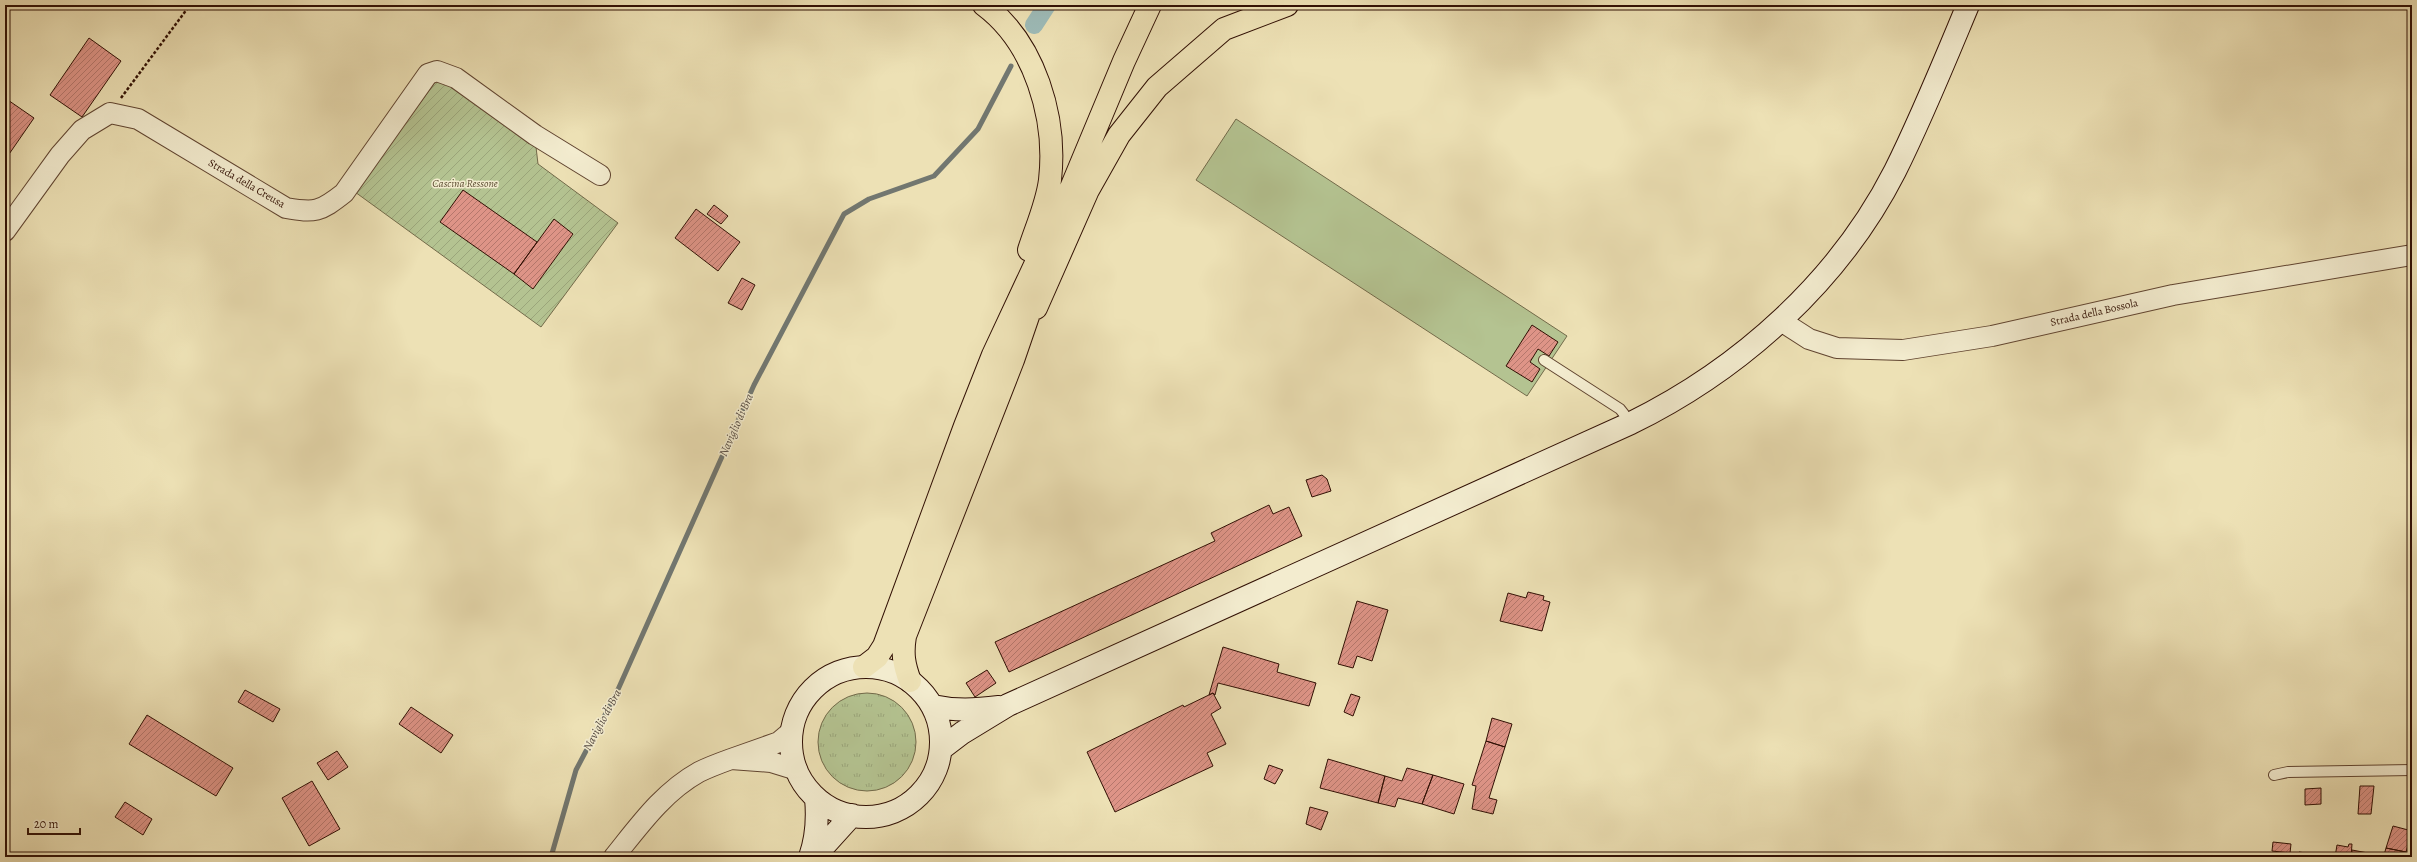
<svg xmlns="http://www.w3.org/2000/svg" width="2417" height="862" font-family="Alegreya,serif">
<style>
.grass{fill:url(#grass-tufts);stroke:#726a4a}
.garden{fill:url(#garden-furrows);stroke:#726a4a}
.pitch{fill:#b4c391;stroke:#726a4a}
.lines{fill:none;stroke-linecap:round;stroke-linejoin:round}
.stream{stroke:#727770;stroke-width:5}
.canal{stroke:#9dbbb8;stroke-width:18}
.building{fill:url(#building-hatch);stroke:#311004}
.lane-casing{stroke:#604430;stroke-width:12}
.street-casing{stroke:#604430;stroke-width:22}
.secondary-casing{stroke:#311004;stroke-width:24}
.highway-casing{stroke:#311004;stroke-width:24}
.path{stroke:#311004;stroke-width:2.5;stroke-dasharray:3 2;stroke-linecap:butt}
.lane{stroke:#f3eccf;stroke-width:10}
.street{stroke:#f3eccf;stroke-width:20}
.secondary{stroke:#f3eccf;stroke-width:22}
.highway{stroke:#ede1b5;stroke-width:22}
.labels{text-anchor:middle;stroke-width:3;stroke-linejoin:round;paint-order:stroke}
.street-label{font-size:11px;fill:#311004;stroke:#f3eccf}
.park-label{font-size:11px;font-style:italic;fill:#5f4f35;stroke:#f3eccf}
.water-label{font-size:12px;font-style:italic;fill:#574c43;stroke:#f3eccf}
</style>
<defs>
<pattern id="grass-tufts" width="24" height="20" patternUnits="userSpaceOnUse"><rect width="24" height="20" fill="#b4c391"/><path d="M3 7l-1-3M5 7V3M7 7l1-3M15 17l-1-3M17 17v-4M19 17l1-3" fill="none" stroke="#9ba67b"/></pattern>
<pattern id="garden-furrows" width="10" height="10" patternUnits="userSpaceOnUse"><rect width="10" height="10" fill="#b4c391"/><path d="M-1 1l2-2M0 10L10 0M9 11l2-2" fill="none" stroke="#9ba67b"/></pattern>
<pattern id="building-hatch" width="6" height="6" patternUnits="userSpaceOnUse"><rect width="6" height="6" fill="#de9487"/><path d="M-1 1l2-2M0 6l6-6M5 7l2-2" fill="none" stroke="#b5776c"/></pattern>
</defs>
<rect width="100%" height="100%" fill="#ede1b5"/>
<filter id="stains"><feTurbulence type="fractalNoise" baseFrequency=".005" numOctaves="4"/><feColorMatrix values="0 0 0 0 .2 0 0 0 0 .09 0 0 0 0 .02 0 0 0 .5 -.17"/></filter>
<radialGradient id="worn" r=".72"><stop offset=".6" stop-color="#630" stop-opacity="0"/><stop offset="1" stop-color="#630" stop-opacity=".3"/></radialGradient>
<path class="grass" d="M818 742a49 49 0 1 1 98 0a49 49 0 1 1-98 0Z"/>
<path class="garden" d="M 439,77 L 536,147 L 538,164 L 618,223 L 541,327 L 355,192 Z"/>
<path class="pitch" d="M 1236,119 L 1567,336 L 1527,396 L 1196,180 Z"/>
<g class="lines">
<path class="stream" d="M 551,857 L 576,770 L 616,694 L 754,385 L 844,214 L 869,199 L 934,176 L 978,129 L 1011,66"/>
<path class="canal" d="M 1034,25 L 1047,5"/>
</g>
<path class="building" d="M 89,38 L 121,61 L 82,117 L 50,95 Z
M 5,98 L 34,118 L 5,160 Z
M 463,190 L 537,242 L 514,274 L 440,222 Z
M 714,205 L 728,216 L 721,224 L 707,214 Z
M 696,209 L 740,242 L 718,271 L 675,238 Z
M 554,219 L 573,234 L 533,289 L 514,274 Z
M 742,278 L 755,285 L 742,310 L 728,303 Z
M 1532,325 L 1558,342 L 1549,356 L 1538,349 L 1530,362 L 1540,369 L 1532,382 L 1506,366 Z
M 1322,475 L 1327,479 L 1331,491 L 1312,497 L 1306,480 Z
M 1269,505 L 1273,514 L 1289,507 L 1302,536 L 1009,672 L 995,642 L 1215,541 L 1211,533 Z
M 1528,592 L 1544,596 L 1543,600 L 1550,602 L 1542,631 L 1500,621 L 1508,593 L 1526,598 Z
M 1357,601 L 1388,610 L 1372,661 L 1357,656 L 1353,668 L 1338,664 Z
M 1223,647 L 1279,664 L 1277,672 L 1316,683 L 1309,706 L 1218,683 L 1215,695 L 1213,693 L 1209,695 Z
M 987,670 L 996,683 L 975,697 L 966,683 Z
M 245,690 L 280,709 L 273,722 L 238,702 Z
M 1213,693 L 1221,708 L 1211,714 L 1226,744 L 1207,753 L 1213,766 L 1115,812 L 1087,752 L 1183,705 L 1184,707 Z
M 1351,694 L 1360,697 L 1353,716 L 1344,712 Z
M 411,707 L 453,735 L 441,753 L 399,724 Z
M 147,715 L 233,768 L 216,796 L 129,744 Z
M 1492,718 L 1512,724 L 1505,747 L 1486,741 Z
M 1486,741 L 1505,747 L 1489,798 L 1497,800 L 1493,814 L 1472,809 L 1476,786 L 1472,785 Z
M 337,751 L 348,767 L 328,780 L 317,763 Z
M 1328,759 L 1385,776 L 1378,803 L 1320,788 Z
M 1269,765 L 1283,770 L 1275,784 L 1264,779 Z
M 1407,768 L 1433,775 L 1422,804 L 1398,798 L 1395,807 L 1378,803 L 1385,776 L 1402,781 Z
M 1433,775 L 1464,784 L 1454,814 L 1422,804 Z
M 312,781 L 340,829 L 309,846 L 282,798 Z
M 2360,786 L 2374,786 L 2371,814 L 2358,814 Z
M 2321,788 L 2321,804 L 2305,805 L 2305,789 Z
M 125,802 L 152,819 L 143,835 L 115,817 Z
M 1310,807 L 1328,812 L 1321,830 L 1306,824 Z
M 2393,826 L 2412,831 L 2406,852 L 2386,848 Z
M 2273,842 L 2291,844 L 2290,853 L 2272,851 Z
M 2349,844 L 2352,844 L 2351,857 L 2335,857 L 2337,845 L 2348,847 Z
M 2386,848 L 2406,852 L 2404,857 L 2366,857 L 2368,853 L 2384,855 Z
M 2352,850 L 2368,853 L 2366,857 L 2351,857 Z
M 2299,852 L 2333,857 L 2297,857 Z"/>
<g class="lines">
<g class="lane-casing">
<path id="lane" d="M 1544,360 L 1620,409 L 1631,423
M 2274,775 L 2288,772 L 2412,770"/>
</g>
<g class="street-casing">
<path id="street" d="M 5,231 L 60,155 L 82,130 L 110,113 L 138,119 L 286,208 C 315,213 320,212 344,193 L 428,74 L 437,71 L 456,78 L 535,135 L 600,175
M 1781,321 L 1809,339 L 1837,348 L 1903,350 L 1992,336 L 2173,295 L 2412,255
M 792,731 L 779,742 L 731,759 L 771,762 L 797,770
M 614,857 C 639,826 663,792 699,772 C 709,767 720,763 731,759"/>
</g>
<g class="secondary-casing">
<path id="secondary" d="M791 742a75 75 0 1 1 150 0a75 75 0 1 1-150 0Z
M 932,706 C 955,711 975,710 999,707
M 941,749 L 962,733 L 1008,705 L 1631,423 C 1741,369 1839,281 1895,171 C 1922,117 1945,60 1968,5
M 810,857 C 817,837 818,819 816,798
M 814,857 L 852,815"/>
</g>
<g class="highway-casing">
<path id="highway" d="M 984,5 C 1035,43 1057,118 1050,180 C 1047,204 1036,228 1029,250
M 1036,308 L 1088,190 L 1119,135 L 1157,87 L 1224,29 L 1287,5
M 864,667 L 877,657 L 884,646 L 965,426 L 993,355 L 1071,188 L 1124,61 L 1150,5
M 910,681 C 904,665 902,654 905,636 L 1013,360 L 1037,290"/>
</g>
<path class="path" d="M 121,98 L 190,5"/>
<use href="#lane" class="lane"/>
<use href="#street" class="street"/>
<use href="#secondary" class="secondary"/>
<use href="#highway" class="highway"/>
</g>
<g class="labels">
<g class="street-label">
<text transform="translate(247 183) rotate(30)" y="4">Strada della Creusa</text>
<text transform="translate(2094 312) rotate(-13)" y="4">Strada della Bossola</text>
</g>
<g class="park-label">
<text x="465" y="187">Cascina Ressone</text>
</g>
<g class="water-label">
<text transform="translate(736 425) rotate(-66)" y="4">Naviglio di Bra</text>
<text transform="translate(602 720) rotate(-62)" y="4">Naviglio di Bra</text>
</g>
</g>
<rect width="2417" height="862" fill="none" stroke="#ede1b5" stroke-width="20"/>
<rect x="6" y="6" width="2405" height="850" fill="none" stroke="#311004" stroke-width="2"/>
<rect x="10" y="10" width="2397" height="842" fill="none" stroke="#311004"/>
<path d="M28 828v6h52v-6" fill="none" stroke="#311004" stroke-width="2"/>
<text x="34" y="828" font-size="12" fill="#311004" stroke="#f3eccf" stroke-width="3" paint-order="stroke">20 m</text>
<rect width="100%" height="100%" filter="url(#stains)"/>
<rect width="100%" height="100%" fill="url(#worn)"/>
</svg>
